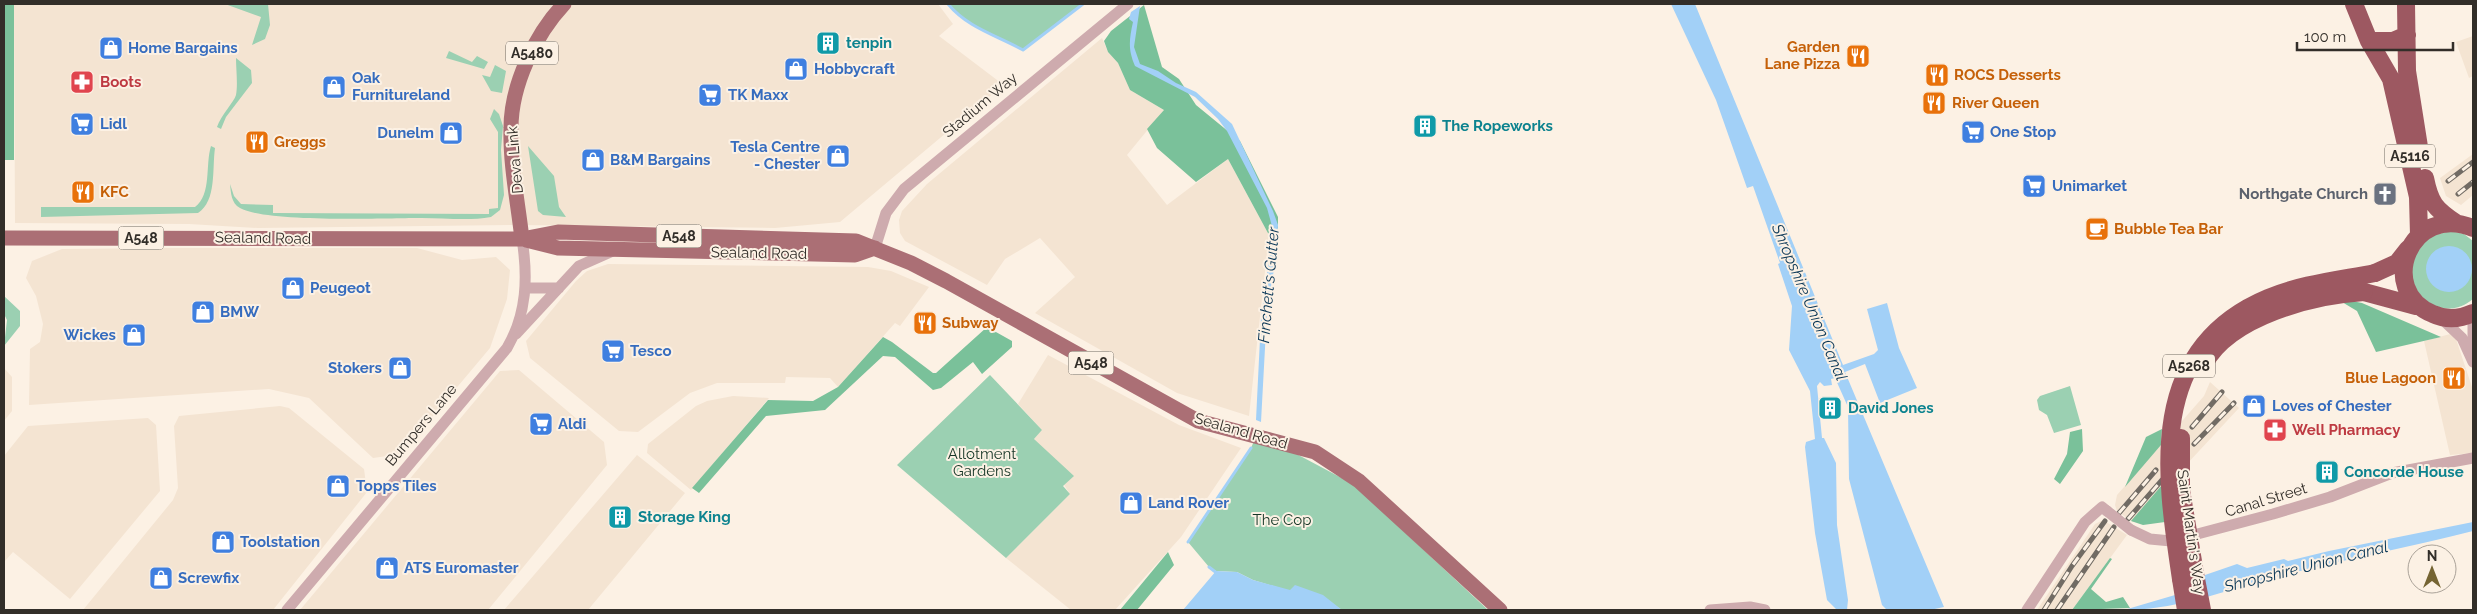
<svg xmlns="http://www.w3.org/2000/svg" width="2477" height="614" font-family="Raleway,sans-serif">
<style>
.built{fill:#f4e4d2}
.green{fill:#9bd0b2}
.forest{fill:#7ac19a}
.water{fill:#a2d0f7}
.lines{fill:none;stroke-linecap:round;stroke-linejoin:round}
.stream{stroke:#a2d0f7;stroke-width:3}
.minor{stroke:#ceabae;stroke-width:11}
.major{stroke:#ab6f75;stroke-width:15}
.highway{stroke:#9d5861;stroke-width:18}
.rail-casing{stroke:#716b64;stroke-width:5}
.rail{stroke:#fcf1e4;stroke-width:3;stroke-dasharray:9;stroke-linecap:butt}
.minor-bridge{stroke:#ceabae;stroke-width:11}
.highway-bridge{stroke:#9d5861;stroke-width:18}
.labels{text-anchor:middle;stroke-width:4;stroke-linejoin:round;paint-order:stroke}
.shield{fill:#fcf1e4;stroke:#6f6861;stroke-width:1}
.shield-label{font-size:14px;font-weight:bold;fill:#322e29}
.culture-label{font-size:15px;font-weight:bold;fill:#0d838f;stroke:#fcf1e4;text-anchor:start}
.food-label{font-size:15px;font-weight:bold;fill:#c56008;stroke:#fcf1e4;text-anchor:start}
.shop-label{font-size:15px;font-weight:bold;fill:#366cbe;stroke:#fcf1e4;text-anchor:start}
.health-label{font-size:15px;font-weight:bold;fill:#be3a42;stroke:#fcf1e4;text-anchor:start}
.street-label{font-size:15px;fill:#322e29;stroke:#fcf1e4}
.worship-label{font-size:15px;font-weight:bold;fill:#5b616d;stroke:#fcf1e4;text-anchor:end}
.park-label{font-size:15px;fill:#163626;stroke:#fcf1e4}
.water-label{font-size:16px;font-style:italic;fill:#0a3757;stroke:#fcf1e4}
</style>
<rect width="100%" height="100%" fill="#fcf1e4"/>
<path class="built" d="M 14,4 L 938,4 L 953,24 L 939,36 L 1001,83 L 996,91 L 840,222 L 775,228 L 518,225 L 258,228 L 189,224 L 15,223 Z
M 2473,36 L 2473,76 L 2469,78 L 2456,42 Z
M 1102,38 L 1108,52 L 1118,63 L 1130,90 L 1164,110 L 1127,155 L 1167,205 L 1228,159 L 1269,235 L 1249,416 L 1177,393 L 1035,313 L 1075,277 L 1040,238 L 1005,259 L 987,285 L 905,241 L 900,233 L 899,220 L 902,211 L 927,184 Z
M 2473,154 L 2473,195 L 2461,205 L 2446,196 L 2440,178 Z
M 167,248 L 417,248 L 462,260 L 496,257 L 510,270 L 507,299 L 490,348 L 401,454 L 373,458 L 309,398 L 269,389 L 29,405 L 30,349 L 40,342 L 43,324 L 36,296 L 26,278 L 32,261 L 62,249 Z
M 608,264 L 868,267 L 891,271 L 929,287 L 900,326 L 895,323 L 838,387 L 830,378 L 786,377 L 785,383 L 717,383 L 690,393 L 638,432 L 619,431 L 530,358 L 526,341 L 576,281 L 587,271 Z
M 2454,333 L 2473,390 L 2473,453 L 2450,455 L 2424,341 Z
M 1048,355 L 1179,425 L 1241,448 L 1181,537 L 1115,610 L 1071,610 L 1006,558 L 1070,494 L 1034,439 L 1042,430 L 1018,404 Z
M 4,368 L 12,377 L 12,411 L 4,421 Z
M 519,370 L 604,442 L 607,465 L 488,610 L 300,610 L 500,371 Z
M 2210,382 L 2239,408 L 2133,522 L 2117,511 L 2115,505 L 2117,495 L 2204,396 Z
M 733,396 L 769,398 L 691,490 L 647,453 L 648,444 L 696,406 L 707,401 Z
M 280,406 L 289,408 L 364,469 L 367,492 L 273,610 L 83,610 L 173,500 L 178,488 L 174,426 L 179,416 Z
M 148,418 L 156,425 L 160,491 L 70,599 L 13,552 L 4,562 L 4,456 L 28,426 Z
M 637,455 L 685,493 L 588,610 L 504,610 Z
M 2103,520 L 2127,535 L 2072,610 L 2037,610 L 2095,524 Z"/>
<path class="green" d="M 225,4 L 268,4 L 270,25 L 265,39 L 252,45 L 261,17 Z
M 948,4 L 1083,4 L 1023,50 C 996,35 968,28 948,4 Z
M 449,51 L 472,62 L 477,56 L 488,62 L 484,69 L 446,58 Z
M 236,58 L 251,70 L 252,83 L 226,117 L 221,129 L 217,127 C 221,115 234,102 236,95 C 238,84 236,69 236,58 Z
M 495,65 L 506,71 L 502,93 L 491,91 L 482,75 L 490,77 Z
M 494,109 L 499,114 L 503,126 L 501,150 L 504,195 L 500,210 L 491,217 C 469,221 445,218 422,218 C 386,218 266,223 240,208 C 231,203 231,193 230,184 L 234,196 L 241,204 L 273,205 L 273,213 L 489,214 L 489,209 L 498,208 L 498,132 L 490,119 Z
M 211,146 L 215,148 C 212,168 217,201 198,213 L 41,217 L 41,207 L 195,207 C 212,194 205,165 211,146 Z
M 528,146 L 554,176 L 559,207 L 566,217 L 543,215 L 538,211 Z
M 2451,231 L 2464,234 L 2473,241 L 2473,299 C 2438,329 2391,282 2420,246 C 2422,243 2425,239 2428,237 C 2435,234 2444,233 2451,231 Z
M 4,296 L 20,311 L 20,326 L 4,346 L 7,320 L 4,314 Z
M 990,375 L 1042,430 L 1034,439 L 1074,476 L 1063,486 L 1070,494 L 1006,558 L 897,465 Z
M 2070,386 L 2081,425 L 2054,433 L 2047,415 L 2039,410 L 2037,400 L 2040,396 Z
M 1254,441 L 1289,450 L 1353,484 L 1488,610 L 1342,610 L 1333,604 L 1253,580 L 1237,572 L 1216,571 L 1209,567 L 1188,542 L 1251,448 Z"/>
<path class="forest" d="M 4,4 L 14,4 L 14,160 L 4,160 Z
M 1144,5 L 1162,67 L 1179,79 L 1196,105 L 1240,141 L 1278,217 L 1278,228 L 1269,235 L 1228,159 L 1196,182 L 1157,148 L 1147,129 L 1164,110 L 1130,90 L 1118,63 L 1108,52 L 1104,41 L 1111,31 Z
M 2352,301 L 2362,303 L 2441,337 L 2376,352 L 2357,311 L 2342,302 Z
M 987,327 L 1012,341 L 1012,347 L 982,374 L 973,362 L 941,388 L 933,390 L 895,357 L 883,356 L 825,410 L 766,416 L 699,493 L 692,488 L 768,400 L 813,401 L 838,387 L 883,337 L 892,342 L 933,373 L 936,373 Z
M 2082,429 L 2083,451 L 2060,484 L 2054,479 L 2067,454 L 2070,432 Z
M 2162,429 L 2161,445 L 2125,487 L 2146,437 Z
M 2162,485 L 2165,522 L 2143,525 L 2131,521 Z
M 1168,552 L 1174,565 L 1137,610 L 1120,610 Z
M 2110,558 L 2112,559 L 2091,589 L 2106,602 L 2123,597 L 2130,608 L 2072,610 Z"/>
<path class="water" d="M 1671,4 L 1695,4 L 1843,365 L 1874,354 L 1878,350 L 1867,309 L 1887,303 L 1899,348 L 1917,388 L 1880,403 L 1865,364 L 1845,372 L 1944,607 L 1930,610 L 1887,610 L 1882,605 L 1849,479 L 1848,407 L 1835,378 L 1831,379 L 1832,385 L 1824,386 L 1820,382 L 1817,386 L 1822,438 L 1824,438 L 1836,463 L 1837,525 L 1848,600 L 1847,610 L 1837,610 L 1827,600 L 1815,533 L 1805,447 L 1806,442 L 1815,439 L 1810,391 L 1789,350 L 1792,306 L 1778,264 L 1780,263 L 1753,186 L 1747,188 L 1716,100 Z
M 1140,6 L 1134,47 L 1140,64 L 1158,71 L 1176,83 L 1196,92 L 1232,124 L 1273,211 L 1278,225 L 1274,269 L 1267,311 L 1261,422 L 1256,420 L 1261,318 L 1273,230 L 1267,208 L 1227,131 L 1218,119 L 1195,97 L 1135,66 C 1128,50 1129,40 1133,22 L 1129,19 L 1131,12 Z
M2426 269a23 23 0 1 1 46 0a23 23 0 1 1-46 0Z
M 2473,522 L 2473,531 C 2403,549 2331,562 2261,581 C 2216,594 2171,610 2124,610 L 2175,595 L 2205,575 L 2237,564 L 2247,568 L 2284,559 L 2288,561 L 2329,551 Z
M 1216,571 L 1237,572 L 1253,580 L 1290,590 L 1295,585 L 1323,595 L 1342,610 L 1183,610 Z"/>
<g class="lines">
<path class="stream" d="M 948,4 C 968,28 996,35 1023,50 L 1083,4
M 1188,542 L 1251,448
M 1209,567 L 1218,574"/>
<path class="minor" d="M 875,248 L 886,213 L 904,189 L 1128,4
M 525,288 L 559,288
M 2441,318 L 2462,338 L 2473,362
M 2473,321 L 2473,342
M 516,334 L 579,266 L 615,250
M 2131,530 L 2150,539 L 2171,541 L 2273,514 L 2330,497 L 2392,473 L 2473,458
M 287,610 L 507,348 C 527,314 528,277 522,239
M 1710,610 L 1750,607 L 1765,610
M 2027,610 L 2085,522 L 2102,507 L 2107,511"/>
<path class="major" d="M 4,238 L 522,239 L 558,232 L 856,241 L 911,263 L 946,281 L 1198,421 L 1315,452 L 1359,481 L 1500,610
M 522,239 C 518,203 510,165 511,128 C 511,85 535,35 564,4
M 526,240 L 558,248 L 855,255 L 875,248"/>
<path class="highway" d="M 2354,4 L 2369,41 L 2391,79 L 2418,197 L 2419,235
M 2406,4 L 2407,71 L 2419,147
M 2369,41 L 2393,41 L 2407,35
M 2425,178 C 2430,203 2435,209 2456,223
M 2473,228 C 2411,202 2375,290 2433,314 C 2446,320 2460,319 2473,313
M 2375,273 L 2397,263 L 2408,249
M 2364,292 L 2416,306
M 2181,579 L 2186,610
M 2196,579 L 2202,610"/>
<g class="rail-casing">
<path id="rail" d="M 2448,181 L 2473,162
M 2458,194 L 2473,182
M 2192,427 L 2222,392
M 2194,444 L 2234,403
M 2119,513 L 2156,470
M 2128,519 L 2162,480
M 2044,610 L 2072,566 L 2105,521
M 2057,610 L 2114,527"/>
</g>
<use href="#rail" class="rail"/>
<path class="minor-bridge" d="M 2107,511 L 2131,530"/>
<path class="highway-bridge" d="M 2204,364 C 2230,316 2314,295 2364,292
M 2181,438 L 2181,490 L 2196,579
M 2181,579 C 2165,473 2146,349 2268,298 C 2301,284 2339,280 2375,273"/>
</g>
<defs>
<g id="building-square" transform="scale(1.25)"><rect x="-9" y="-9" width="18" height="18" rx="4" fill="#0f9aa8" stroke="#fcf1e4"/><path d="M-4-6H4V6H1V3H-1V6H-4ZM-2.5-4.3h1.7v1.8h-1.7ZM.8-4.3h1.7v1.8H.8ZM-2.5-1h1.7V.8h-1.7ZM.8-1h1.7V.8H.8Z" fill="#fff"/></g>
<g id="shop-square" transform="scale(1.25)"><rect x="-9" y="-9" width="18" height="18" rx="4" fill="#3f7fe0" stroke="#fcf1e4"/><path d="M-5-2.5h2.3a2.7 3.5 0 0 1 5.4 0H5L5.5 6h-11ZM-1.5-2.5h3a1.5 2.3 0 0 0-3 0Z" fill="#fff"/></g>
<g id="restaurant-square" transform="scale(1.25)"><rect x="-9" y="-9" width="18" height="18" rx="4" fill="#e8710a" stroke="#fcf1e4"/><path d="M-5-6h1v4h1v-4h1v4h1v-4h1v5L-1.5 .5V6h-2V.5L-5-1ZM5-6V6H3V1.5H1.5Q1.5-4 5-6Z" fill="#fff"/></g>
<g id="pharmacy-square" transform="scale(1.25)"><rect x="-9" y="-9" width="18" height="18" rx="4" fill="#e0444e" stroke="#fcf1e4"/><path d="M-2-6h4v4h4v4h-4v4h-4v-4h-4v-4h4Z" fill="#fff"/></g>
<g id="supermarket-square" transform="scale(1.25)"><rect x="-9" y="-9" width="18" height="18" rx="4" fill="#3f7fe0" stroke="#fcf1e4"/><path d="M-6-5.5h2.5l.6 2H6L4.5 2H-2.5L-4.4-4H-6ZM-1.5 3.2a1.3 1.3 0 1 0 .1 0ZM3 3.2a1.3 1.3 0 1 0 .1 0Z" fill="#fff"/></g>
<g id="church-square" transform="scale(1.25)"><rect x="-9" y="-9" width="18" height="18" rx="4" fill="#6b7280" stroke="#fcf1e4"/><path d="M-1.2-6h2.4v3.5h3.3v2.4h-3.3V6h-2.4V-.1h-3.3v-2.4h3.3Z" fill="#fff"/></g>
<g id="cafe-square" transform="scale(1.25)"><rect x="-9" y="-9" width="18" height="18" rx="4" fill="#e8710a" stroke="#fcf1e4"/><path d="M-5.5-4.5H6V0H3Q3 3.5 0 3.5H-2.5Q-5.5 3.5-5.5 0ZM3-3.2v2h1.7v-2ZM-6 4.5H4V6H-6Z" fill="#fff"/></g>
</defs>
<g fill-rule="evenodd">
<use href="#building-square" x="828" y="43"/>
<use href="#shop-square" x="111" y="48"/>
<use href="#restaurant-square" x="1858" y="56"/>
<use href="#shop-square" x="796" y="69"/>
<use href="#restaurant-square" x="1937" y="75"/>
<use href="#pharmacy-square" x="82" y="82"/>
<use href="#shop-square" x="334" y="87"/>
<use href="#supermarket-square" x="710" y="95"/>
<use href="#restaurant-square" x="1934" y="103"/>
<use href="#supermarket-square" x="82" y="124"/>
<use href="#building-square" x="1425" y="126"/>
<use href="#supermarket-square" x="1973" y="132"/>
<use href="#shop-square" x="451" y="133"/>
<use href="#restaurant-square" x="257" y="142"/>
<use href="#shop-square" x="838" y="156"/>
<use href="#shop-square" x="593" y="160"/>
<use href="#supermarket-square" x="2034" y="186"/>
<use href="#restaurant-square" x="83" y="192"/>
<use href="#church-square" x="2385" y="194"/>
<use href="#cafe-square" x="2097" y="229"/>
<use href="#shop-square" x="293" y="288"/>
<use href="#shop-square" x="203" y="312"/>
<use href="#restaurant-square" x="925" y="323"/>
<use href="#shop-square" x="134" y="335"/>
<use href="#supermarket-square" x="613" y="351"/>
<use href="#shop-square" x="400" y="368"/>
<use href="#restaurant-square" x="2454" y="378"/>
<use href="#shop-square" x="2254" y="406"/>
<use href="#building-square" x="1830" y="408"/>
<use href="#supermarket-square" x="541" y="424"/>
<use href="#pharmacy-square" x="2275" y="430"/>
<use href="#building-square" x="2327" y="472"/>
<use href="#shop-square" x="338" y="486"/>
<use href="#shop-square" x="1131" y="503"/>
<use href="#building-square" x="620" y="517"/>
<use href="#shop-square" x="223" y="542"/>
<use href="#shop-square" x="387" y="568"/>
<use href="#shop-square" x="161" y="578"/>
</g>
<g class="labels">
<g class="shield">
<rect x="506" y="41.5" width="52" height="23" rx="4"/>
<rect x="2385" y="144.5" width="50" height="23" rx="4"/>
<rect x="656.5" y="224.5" width="45" height="23" rx="4"/>
<rect x="118.5" y="226.5" width="45" height="23" rx="4"/>
<rect x="1068.5" y="351.5" width="45" height="23" rx="4"/>
<rect x="2163" y="354.5" width="52" height="23" rx="4"/>
</g>
<g class="shield-label">
<text x="532" y="58">A5480</text>
<text x="2410" y="161">A5116</text>
<text x="679" y="241">A548</text>
<text x="141" y="243">A548</text>
<text x="1091" y="368">A548</text>
<text x="2189" y="371">A5268</text>
</g>
<g class="culture-label">
<text x="846" y="48">tenpin</text>
<text x="1442" y="131">The Ropeworks</text>
<text x="1848" y="413">David Jones</text>
<text x="2344" y="477">Concorde House</text>
<text x="638" y="522">Storage King</text>
</g>
<g class="food-label">
<text x="1840" y="52" text-anchor="end">Garden<tspan x="1840" dy="17">Lane Pizza</tspan></text>
<text x="1954" y="80">ROCS Desserts</text>
<text x="1952" y="108">River Queen</text>
<text x="274" y="147">Greggs</text>
<text x="100" y="197">KFC</text>
<text x="2114" y="234">Bubble Tea Bar</text>
<text x="942" y="328">Subway</text>
<text x="2436" y="383" text-anchor="end">Blue Lagoon</text>
</g>
<g class="shop-label">
<text x="128" y="53">Home Bargains</text>
<text x="814" y="74">Hobbycraft</text>
<text x="352" y="83">Oak<tspan x="352" dy="17">Furnitureland</tspan></text>
<text x="728" y="100">TK Maxx</text>
<text x="100" y="129">Lidl</text>
<text x="1990" y="137">One Stop</text>
<text x="434" y="138" text-anchor="end">Dunelm</text>
<text x="820" y="152" text-anchor="end">Tesla Centre<tspan x="820" dy="17">- Chester</tspan></text>
<text x="610" y="165">B&amp;M Bargains</text>
<text x="2052" y="191">Unimarket</text>
<text x="310" y="293">Peugeot</text>
<text x="220" y="317">BMW</text>
<text x="116" y="340" text-anchor="end">Wickes</text>
<text x="630" y="356">Tesco</text>
<text x="382" y="373" text-anchor="end">Stokers</text>
<text x="2272" y="411">Loves of Chester</text>
<text x="558" y="429">Aldi</text>
<text x="356" y="491">Topps Tiles</text>
<text x="1148" y="508">Land Rover</text>
<text x="240" y="547">Toolstation</text>
<text x="404" y="573">ATS Euromaster</text>
<text x="178" y="583">Screwfix</text>
</g>
<g class="health-label">
<text x="100" y="87">Boots</text>
<text x="2292" y="435">Well Pharmacy</text>
</g>
<g class="street-label">
<text transform="translate(980 105) rotate(-40)" y="5">Stadium Way</text>
<text transform="translate(515 160) rotate(-95)" y="5">Deva Link</text>
<text transform="translate(263 238) rotate(1)" y="5">Sealand Road</text>
<text transform="translate(759 253) rotate(1)" y="5">Sealand Road</text>
<text transform="translate(421 425) rotate(-50)" y="5">Bumpers Lane</text>
<text transform="translate(1241 431) rotate(16)" y="5">Sealand Road</text>
<text transform="translate(2266 500) rotate(-17)" y="5">Canal Street</text>
<text transform="translate(2191 532) rotate(82)" y="5">Saint Martin's Way</text>
</g>
<g class="worship-label">
<text x="2368" y="199">Northgate Church</text>
</g>
<g class="park-label">
<text x="982" y="459">Allotment<tspan x="982" dy="17">Gardens</tspan></text>
<text x="1282" y="525">The Cop</text>
</g>
<g class="water-label">
<text transform="translate(1268 285) rotate(-85)" y="6">Finchett's Gutter</text>
<text transform="translate(1810 302) rotate(67)" y="6">Shropshire Union Canal</text>
<text transform="translate(2306 566) rotate(-14)" y="6">Shropshire Union Canal</text>
</g>
</g>
<rect width="2477" height="614" fill="none" stroke="#322e29" stroke-width="10"/>
<g transform="translate(2432 569)"><circle r="24" fill="#fcf1e4" stroke="#aba399"/>
<path d="M0-4L9 19L0 12L-9 19Z" fill="#756432"/>
<text y="-8" font-size="14" font-weight="bold" text-anchor="middle" fill="#322e29">N</text>
</g>
<path d="M2297 42v8h156v-8" fill="none" stroke="#322e29" stroke-width="2.5"/>
<text x="2304" y="42" font-size="15" fill="#322e29" stroke="#fcf1e4" stroke-width="4" paint-order="stroke">100 m</text>
</svg>
